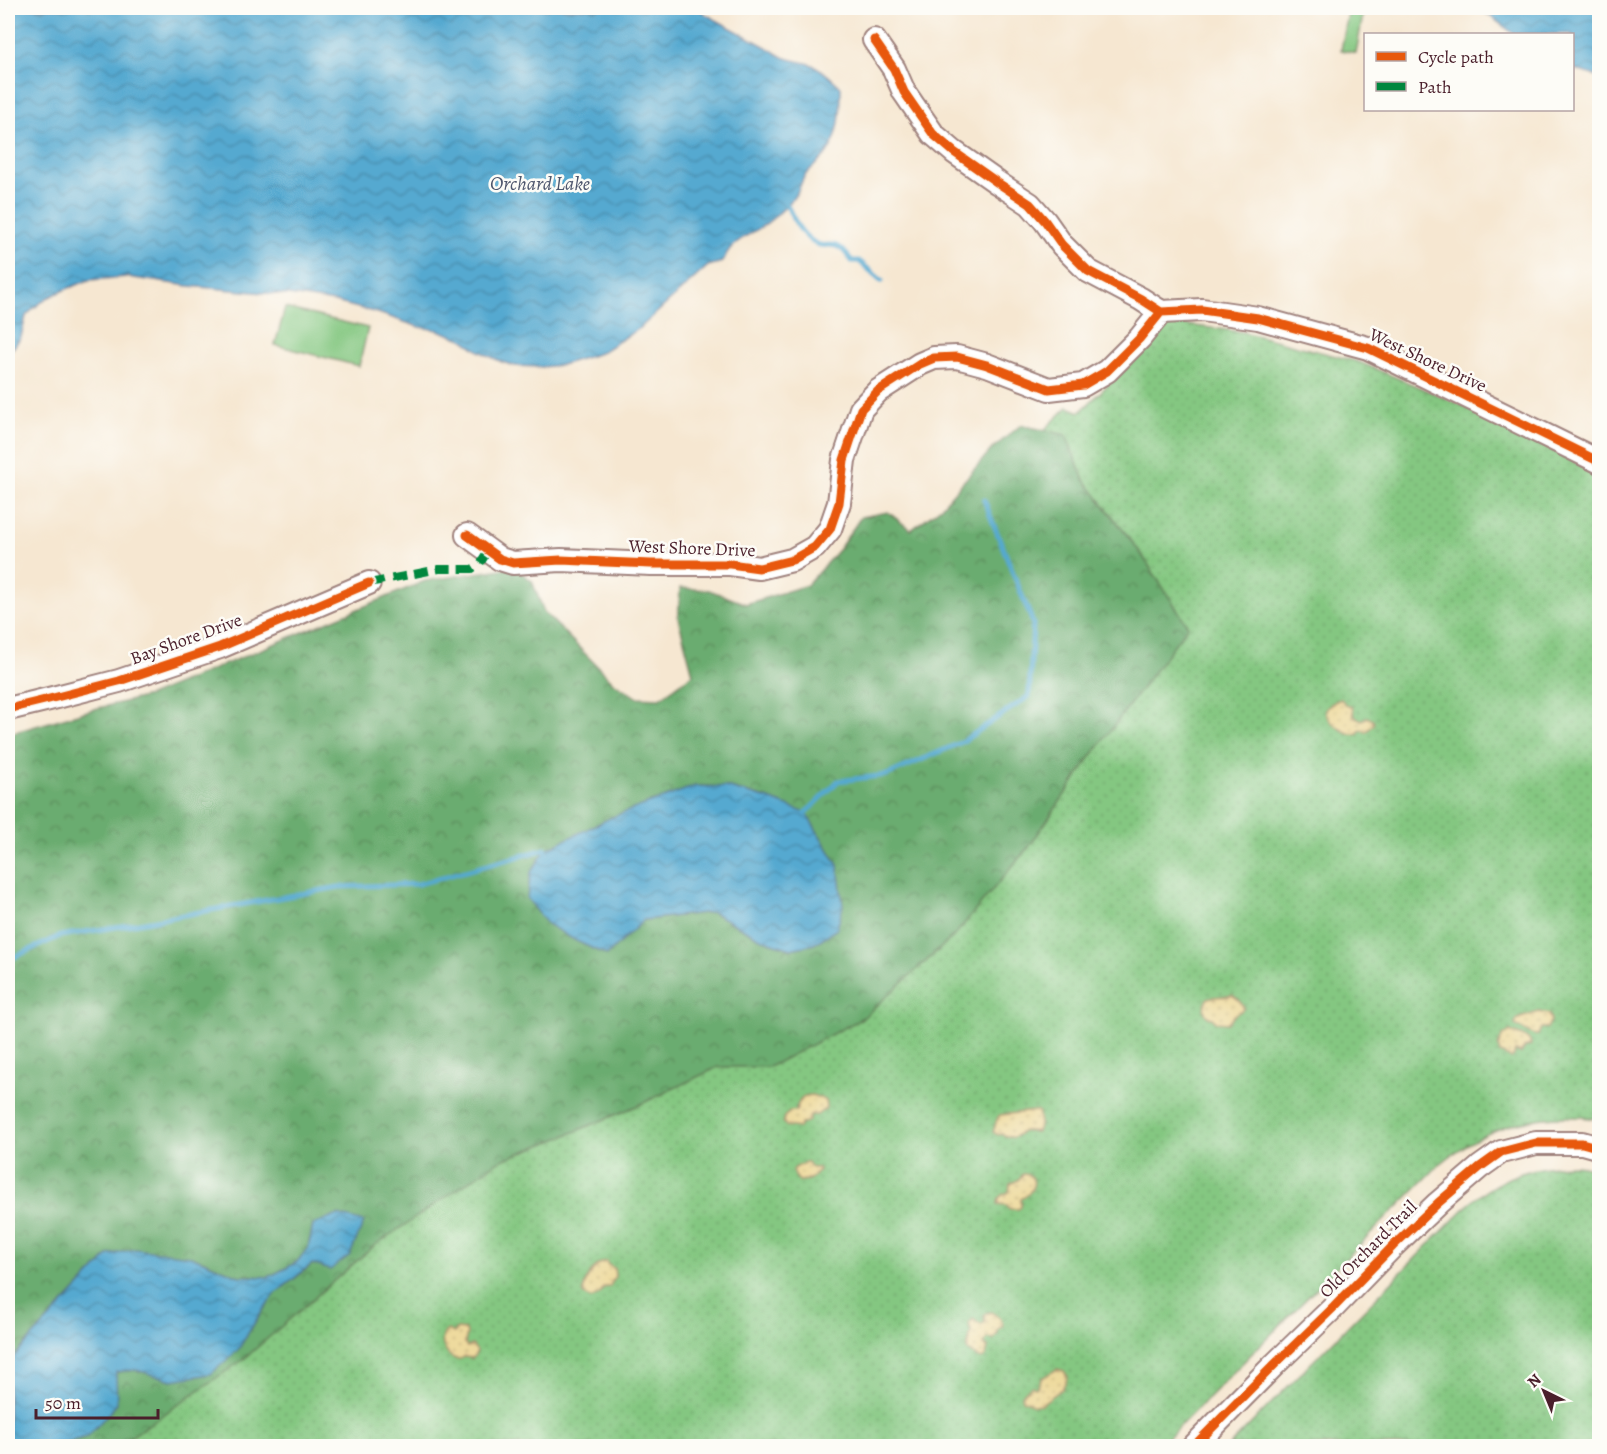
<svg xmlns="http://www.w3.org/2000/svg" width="1607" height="1454" font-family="Alegreya,serif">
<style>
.grass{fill:url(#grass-dots);stroke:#677356;stroke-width:1.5}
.forest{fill:url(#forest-crowns);stroke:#5a664d;stroke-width:1.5;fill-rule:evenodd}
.sand{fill:url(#sand-dots);stroke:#9c7c64;stroke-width:1.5}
.park{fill:#84c781;stroke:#677356;stroke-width:1.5}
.water{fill:url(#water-waves);stroke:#4f647e;stroke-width:1.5}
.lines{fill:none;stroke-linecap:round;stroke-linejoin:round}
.stream{stroke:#54a9d0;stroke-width:5}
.minor-casing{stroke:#a0837e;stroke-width:26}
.minor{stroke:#fff;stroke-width:22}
.quiet{stroke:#00873e;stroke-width:8;stroke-dasharray:15 8;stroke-linecap:butt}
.cycleway-casing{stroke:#fdfcf7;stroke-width:13}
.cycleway{stroke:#e8590c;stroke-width:9}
.labels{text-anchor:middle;stroke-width:5;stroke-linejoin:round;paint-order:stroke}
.street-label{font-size:18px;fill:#4a1f2b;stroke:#fdfcf7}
.water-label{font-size:20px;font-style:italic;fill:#4e566d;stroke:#fdfcf7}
</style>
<defs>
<pattern id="grass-dots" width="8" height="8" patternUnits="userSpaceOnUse" patternTransform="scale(1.5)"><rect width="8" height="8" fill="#84c781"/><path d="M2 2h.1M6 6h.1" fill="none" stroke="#74aa70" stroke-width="1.8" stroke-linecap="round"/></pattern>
<pattern id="forest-crowns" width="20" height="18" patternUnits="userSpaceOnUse" patternTransform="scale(1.5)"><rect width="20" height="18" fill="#6bac6f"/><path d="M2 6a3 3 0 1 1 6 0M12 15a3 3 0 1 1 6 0" fill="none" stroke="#5a8b5b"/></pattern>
<pattern id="sand-dots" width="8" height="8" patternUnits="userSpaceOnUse" patternTransform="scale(1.5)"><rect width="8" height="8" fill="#eeda9e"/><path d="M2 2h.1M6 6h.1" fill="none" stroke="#cebb88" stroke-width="1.8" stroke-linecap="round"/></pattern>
<pattern id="water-waves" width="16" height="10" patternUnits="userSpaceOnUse" patternTransform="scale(1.5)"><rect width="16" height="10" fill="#54a9d0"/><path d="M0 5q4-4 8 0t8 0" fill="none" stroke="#4889a9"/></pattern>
</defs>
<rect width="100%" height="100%" fill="#fdfcf7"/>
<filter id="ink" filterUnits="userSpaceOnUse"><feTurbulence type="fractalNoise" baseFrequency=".0167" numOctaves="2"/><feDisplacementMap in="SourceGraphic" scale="12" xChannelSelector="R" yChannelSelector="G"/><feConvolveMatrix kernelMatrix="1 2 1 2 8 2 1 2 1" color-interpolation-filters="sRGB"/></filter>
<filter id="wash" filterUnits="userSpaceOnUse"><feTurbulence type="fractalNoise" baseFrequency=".008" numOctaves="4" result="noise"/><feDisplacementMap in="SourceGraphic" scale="24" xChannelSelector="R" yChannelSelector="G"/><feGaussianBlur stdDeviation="1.35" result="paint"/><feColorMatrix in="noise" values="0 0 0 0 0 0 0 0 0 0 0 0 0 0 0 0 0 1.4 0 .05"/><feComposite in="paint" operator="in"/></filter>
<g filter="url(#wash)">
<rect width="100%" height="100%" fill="#f6e7d1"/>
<path class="grass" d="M 1171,323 L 1243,332 L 1359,362 L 1469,408 L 1514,430 L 1599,475 L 1599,1119 C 1537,1111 1488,1125 1440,1164 L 1160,1446 L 8,1446 L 8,1265 L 691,771 L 1068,407 L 1080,412 Z
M 1576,1165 L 1599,1169 L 1599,1446 L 1229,1446 L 1472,1201 C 1505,1175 1534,1165 1576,1165 Z"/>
<path class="forest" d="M 1021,425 L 1066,435 L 1083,478 L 1140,552 L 1188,626 L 1090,758 L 1031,844 L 954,936 L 863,1018 L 769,1067 L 718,1067 L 639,1105 L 562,1137 L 499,1161 L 374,1246 L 244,1359 L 126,1440 L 115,1446 L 51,1446 L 87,1437 L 116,1372 L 136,1370 L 172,1380 L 260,1314 L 275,1294 L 313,1264 L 313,1225 L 308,1248 L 297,1262 L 269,1277 L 239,1276 L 191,1256 L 109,1255 L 8,1363 L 8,734 L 98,708 L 149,696 L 425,581 L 514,567 L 532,581 L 544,612 L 612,681 L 636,697 L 660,698 L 693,674 L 678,618 L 680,588 L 709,590 L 746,604 L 807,585 L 839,549 L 861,517 L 888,512 L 911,530 L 941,507 L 992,449 ZM 695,786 L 726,787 L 769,799 L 837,928 L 814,944 L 791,949 L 764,940 L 712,912 L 644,920 Z"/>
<path class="sand" d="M 1341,699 L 1346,705 L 1352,707 C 1356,719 1350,714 1362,720 L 1367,717 L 1373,720 L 1374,724 L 1366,732 L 1361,729 C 1359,732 1358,734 1353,734 C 1347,734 1341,729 1336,726 C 1320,714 1324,705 1341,699 Z
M 1232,995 L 1239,1000 L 1244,1008 L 1241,1011 L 1235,1014 L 1230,1021 L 1227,1023 L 1216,1022 L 1212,1018 C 1202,1017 1203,1004 1208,998 C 1217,995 1224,998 1232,995 Z
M 1539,1012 L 1549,1014 L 1551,1020 L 1547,1028 L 1541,1028 L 1538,1035 L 1534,1035 L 1515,1025 L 1517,1020 L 1520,1018 Z
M 1510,1031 L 1527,1038 L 1529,1040 L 1531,1045 L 1525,1047 L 1521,1053 L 1515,1051 L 1514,1055 L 1511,1058 L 1500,1053 L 1498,1046 L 1502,1037 Z
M 812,1095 L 825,1100 L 826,1108 L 817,1115 L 810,1115 L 809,1121 L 801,1124 L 799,1128 L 786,1126 L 783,1122 L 784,1117 L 791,1111 L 796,1111 C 798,1101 802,1096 812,1095 Z
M 1035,1111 L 1038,1111 C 1040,1117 1040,1126 1037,1132 C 1034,1132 1030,1131 1027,1131 C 1015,1131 1019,1143 1002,1134 L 998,1135 L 993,1132 C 996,1127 995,1119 1000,1115 Z
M 805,1162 L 808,1162 L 812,1168 L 818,1168 L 819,1170 C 811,1179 812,1180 799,1181 L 795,1176 L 793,1170 C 796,1166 801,1166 805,1162 Z
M 1023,1174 C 1041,1175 1033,1194 1021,1199 L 1021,1207 L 1018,1209 L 1010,1209 L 1007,1205 L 998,1204 L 999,1198 L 1002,1195 L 1009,1192 L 1010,1184 L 1018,1180 Z
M 606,1261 L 608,1265 L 614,1268 L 615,1276 L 610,1286 L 603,1288 L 600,1294 L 591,1299 L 583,1294 C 584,1280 593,1265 606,1261 Z
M 991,1312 L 1000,1318 L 1003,1325 L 998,1330 L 998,1333 L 994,1339 L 987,1338 L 984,1345 L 988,1347 L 986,1356 L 982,1359 L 977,1357 L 967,1350 L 971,1332 L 969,1324 L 973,1319 L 981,1325 L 985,1322 L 984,1314 Z
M 457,1329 L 465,1330 L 467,1333 L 465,1343 L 467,1347 L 472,1345 L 477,1351 L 473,1358 L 464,1357 C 451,1367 433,1339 448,1330 L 454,1333 Z
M 1057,1369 L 1064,1371 L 1068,1377 L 1062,1389 L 1041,1404 L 1034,1405 L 1023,1400 L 1022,1395 L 1025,1391 L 1032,1386 L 1034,1388 L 1037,1387 L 1042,1378 Z"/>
<path class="park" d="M 1349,8 L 1364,10 L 1356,53 L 1341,50 Z
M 285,308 L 368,328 L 359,366 L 275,345 Z"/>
<path class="water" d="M 8,8 L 698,8 L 707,15 L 770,49 C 786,61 793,59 810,64 C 822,68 832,79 841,87 C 841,109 841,136 826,154 C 820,162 810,168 804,177 C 801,182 800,189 796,194 C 789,205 777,215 767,223 C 750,236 730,240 723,262 L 708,266 L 640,328 L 600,353 L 561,365 L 541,367 L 515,366 L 502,362 L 479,351 L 462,339 L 438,330 L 419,327 L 378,313 L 335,302 L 297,296 L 189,286 L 127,277 L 89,280 L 64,290 L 47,298 L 34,308 L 26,316 L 21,337 L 13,348 L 8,352 Z
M 1479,8 L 1599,8 L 1599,77 L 1573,69 L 1572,34 L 1514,34 Z
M 695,786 L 726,787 L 769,799 L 806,813 L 838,865 L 843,906 L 837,929 L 814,944 L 791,949 L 764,940 L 712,912 L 644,920 L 607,955 L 576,941 L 547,924 L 527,898 L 531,872 L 546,849 L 612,817 Z
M 338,1215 L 364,1222 L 350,1255 L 330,1270 L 312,1264 L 275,1294 L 260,1314 L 238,1350 L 211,1374 L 172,1380 L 136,1370 L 116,1372 L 117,1404 L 87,1437 L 51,1446 L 8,1446 L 8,1363 L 109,1255 L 135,1249 L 191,1256 L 239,1276 L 269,1277 L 297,1262 L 308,1248 L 313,1225 Z"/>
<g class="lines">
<path class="stream" d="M 787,205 C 794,220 803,240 820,245 C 826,246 824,245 830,245 C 842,245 845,253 852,261 L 859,261 L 882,281
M 806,813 L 838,781 L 887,775 L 962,742 L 1029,696 L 1033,623 L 984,500
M 8,960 L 60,936 L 128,925 L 339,887 L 418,884 L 546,849"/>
</g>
</g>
<g filter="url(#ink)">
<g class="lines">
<g class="minor-casing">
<path id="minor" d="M 874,40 L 894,69 L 904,92 L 933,134 L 954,152 L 998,183 L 1030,204 L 1045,221 L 1062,245 L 1088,271 L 1141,299 L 1161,312 L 1202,310 L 1258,318 L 1368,348 L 1600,462
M 467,535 L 500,559 L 513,563 L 561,560 L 651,564 L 730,564 L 759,568 L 792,560 L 815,547 L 830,529 L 839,503 L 844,460 L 861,409 L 878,391 L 920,364 L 934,358 L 957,357 L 987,365 L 1049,389 L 1083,385 L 1107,371 L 1140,338 L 1161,312
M 8,709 L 49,699 L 119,681 L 220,647 L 369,583
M 1194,1446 L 1275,1364 L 1334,1307 L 1393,1246 L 1438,1203 L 1480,1167 L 1501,1152 L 1536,1143 L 1582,1143 L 1600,1148"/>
</g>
<use href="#minor" class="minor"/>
<path class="quiet" d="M 369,583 L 439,569 L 472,569 L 480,564 L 488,551"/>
<g class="cycleway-casing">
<path id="cycleway" d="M 874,40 L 894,69 L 904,92 L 933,134 L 954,152 L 998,183 L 1030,204 L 1045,221 L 1062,245 L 1088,271 L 1141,299 L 1161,312 L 1202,310 L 1258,318 L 1368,348 L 1600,462
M 467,535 L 500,559 L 513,563 L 561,560 L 651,564 L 730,564 L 759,568 L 792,560 L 815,547 L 830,529 L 839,503 L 844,460 L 861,409 L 878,391 L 920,364 L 934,358 L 957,357 L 987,365 L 1049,389 L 1083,385 L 1107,371 L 1140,338 L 1161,312
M 8,709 L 49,699 L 119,681 L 220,647 L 369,583
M 1194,1446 L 1275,1364 L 1334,1307 L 1393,1246 L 1438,1203 L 1480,1167 L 1501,1152 L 1536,1143 L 1582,1143 L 1600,1148"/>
</g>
<use href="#cycleway" class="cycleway"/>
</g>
</g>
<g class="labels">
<g class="street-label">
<text transform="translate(1428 360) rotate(25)" y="6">West Shore Drive</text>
<text transform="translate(692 548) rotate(2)" y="6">West Shore Drive</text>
<text transform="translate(186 639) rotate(-20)" y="6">Bay Shore Drive</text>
<text transform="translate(1368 1249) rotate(-45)" y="6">Old Orchard Trail</text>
</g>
<g class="water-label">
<text x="540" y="190">Orchard Lake</text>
</g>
</g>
<rect width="1607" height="1454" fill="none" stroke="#fdfcf7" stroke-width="30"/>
<rect x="1364" y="33" width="210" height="78" fill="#fdfcf7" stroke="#b5a4a5" stroke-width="1.5"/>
<rect x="1376" y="52" width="30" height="9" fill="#e8590c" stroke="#b5a4a5" stroke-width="1.5"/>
<text x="1418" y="63" font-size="18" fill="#4a1f2b">Cycle path</text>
<rect x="1376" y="82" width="30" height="9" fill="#00873e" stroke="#b5a4a5" stroke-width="1.5"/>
<text x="1418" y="93" font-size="18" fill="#4a1f2b">Path</text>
<g transform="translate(1544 1391) rotate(317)" stroke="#fdfcf7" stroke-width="4.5" paint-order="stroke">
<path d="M0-4.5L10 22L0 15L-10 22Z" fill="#4a1f2b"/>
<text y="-9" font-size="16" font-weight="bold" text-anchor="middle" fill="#4a1f2b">N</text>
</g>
<path d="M36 1409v9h122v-9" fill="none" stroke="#4a1f2b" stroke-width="3"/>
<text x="45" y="1409" font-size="18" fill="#4a1f2b" stroke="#fdfcf7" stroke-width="4.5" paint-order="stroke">50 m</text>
</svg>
